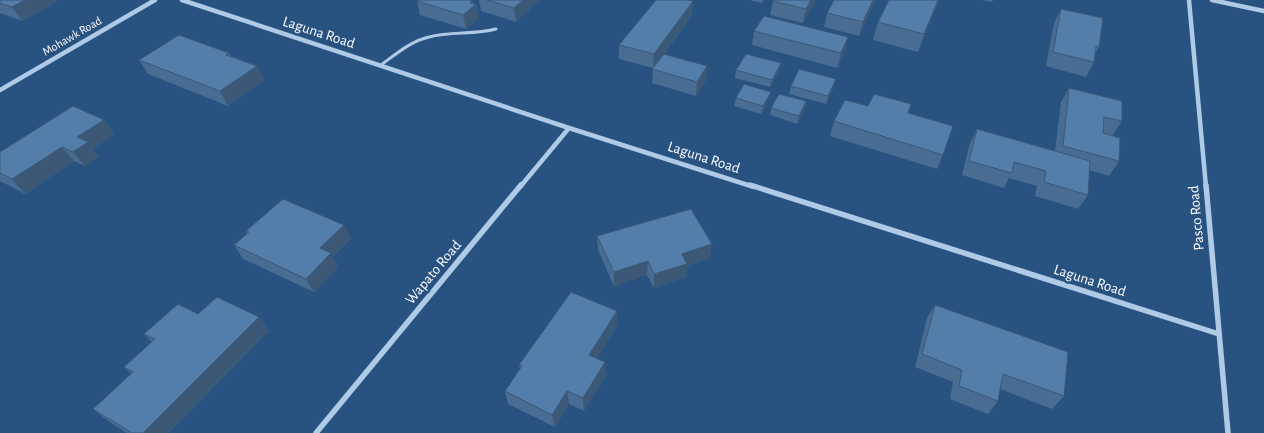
<svg xmlns="http://www.w3.org/2000/svg" width="1264" height="433" font-family="'Alegreya Sans',sans-serif">
<style>
.lines{fill:none;stroke-linecap:round;stroke-linejoin:round}
.service{stroke:#afcae6;stroke-width:3}
.minor-far1{stroke:#afcae6;stroke-width:4.5}
.minor{stroke:#afcae6;stroke-width:5.5}
.wall{fill:#486c92}
.shaded-wall{fill:#3b5877}
.building{fill:#547eaa;stroke:#3b5877}
.labels{text-anchor:middle;stroke-width:5;stroke-linejoin:round;paint-order:stroke}
.far-street-label{font-size:12px;fill:#fff;stroke:#285280}
.street-label{font-size:15px;fill:#fff;stroke:#285280}
</style>
<rect width="100%" height="100%" fill="#285280"/>
<g class="lines">
<path class="service" d="M 381,65 C 396,54 411,41 429,37 C 451,31 474,35 496,29"/>
<path class="minor-far1" d="M 182,0 L 569,128 L 754,187
M 1189,0 L 1206,187
M 1212,0 L 1264,11
M 0,90 L 155,0
M 520,187 L 569,128"/>
<path class="minor" d="M 750,185 L 1219,334
M 1206,185 L 1228,433
M 316,433 L 521,185"/>
</g>
<path class="wall" d="M 0,0 L 55,0 L 57,2 L 22,21 L 0,13 Z
M 479,0 L 540,0 L 516,22 L 481,11 Z
M 749,0 L 764,0 L 762,3 Z
M 816,0 L 803,23 L 770,15 L 773,1 Z
M 876,0 L 859,36 L 824,27 L 827,13 Z
M 889,0 L 939,0 L 918,52 L 873,40 L 878,22 Z
M 982,0 L 993,0 L 992,2 Z
M 417,1 L 472,1 L 473,3 L 476,4 L 479,18 L 466,29 L 420,15 Z
M 1061,9 L 1099,47 L 1095,54 L 1094,62 L 1086,77 L 1046,66 L 1054,23 Z
M 692,15 L 664,54 L 706,80 L 696,96 L 652,83 L 653,68 L 619,59 L 619,45 Z
M 754,31 L 848,37 L 845,51 L 837,68 L 752,45 Z
M 229,53 L 231,56 L 257,66 L 264,80 L 228,106 L 148,74 L 139,60 Z
M 781,63 L 779,71 L 770,87 L 735,78 L 736,70 Z
M 791,86 L 834,87 L 826,104 L 789,94 Z
M 1069,88 L 1122,121 L 1112,136 L 1119,161 L 1109,176 L 1089,170 L 1088,195 L 1078,209 L 1035,196 L 1037,186 L 1009,178 L 1004,188 L 962,175 L 970,143 L 977,129 L 1055,151 L 1061,102 Z
M 736,98 L 769,99 L 761,114 L 734,106 Z
M 806,101 L 805,109 L 797,124 L 770,115 L 771,108 Z
M 868,106 L 908,113 L 943,155 L 937,169 L 830,136 L 834,121 Z
M 104,120 L 114,134 L 93,149 L 99,157 L 85,166 L 74,161 L 25,194 L 0,181 L 0,152 Z
M 344,225 L 351,239 L 333,257 L 338,267 L 314,292 L 243,259 L 234,245 L 247,234 L 246,231 Z
M 597,236 L 710,258 L 687,266 L 686,277 L 654,288 L 647,275 L 614,286 L 598,250 Z
M 935,305 L 1064,396 L 1052,409 L 1000,389 L 998,401 L 988,414 L 950,399 L 953,382 L 915,367 L 927,318 Z
M 198,314 L 259,317 L 269,331 L 168,433 L 127,433 L 108,421 L 93,409 L 131,374 L 124,367 L 152,342 L 144,334 Z
M 617,325 L 597,358 L 606,375 L 584,411 L 569,404 L 555,427 L 508,404 L 505,391 L 520,369 L 519,365 Z"/>
<path class="shaded-wall" d="M 25,0 L 55,0 L 57,2 L 22,21 L 12,7 Z
M 523,0 L 540,0 L 516,22 L 514,8 Z
M 811,0 L 816,0 L 803,23 L 806,9 Z
M 873,0 L 876,0 L 859,36 L 863,22 Z
M 938,0 L 939,0 L 918,52 L 924,34 Z
M 472,1 L 473,7 L 476,4 L 479,18 L 466,29 L 463,15 L 470,3 Z
M 693,1 L 692,15 L 653,68 L 654,54 Z
M 848,37 L 845,51 L 837,68 L 841,53 Z
M 781,63 L 779,71 L 770,87 L 772,80 Z
M 257,66 L 264,80 L 228,106 L 220,91 Z
M 707,66 L 706,80 L 696,96 L 697,82 Z
M 836,79 L 834,87 L 826,104 L 828,96 Z
M 771,92 L 769,99 L 761,114 L 763,106 Z
M 806,101 L 805,109 L 797,124 L 799,116 Z
M 104,120 L 114,134 L 93,149 L 99,157 L 85,166 L 73,152 L 77,137 Z
M 62,147 L 74,161 L 25,194 L 12,179 Z
M 344,225 L 351,239 L 333,257 L 338,267 L 314,292 L 306,279 L 320,248 Z
M 712,244 L 710,258 L 687,266 L 686,277 L 654,288 L 654,274 L 682,254 Z
M 648,261 L 647,275 L 614,286 L 614,272 Z
M 617,311 L 617,325 L 591,368 L 589,355 Z
M 259,317 L 269,331 L 168,433 L 143,433 Z
M 605,362 L 606,375 L 584,411 L 583,398 Z
M 567,391 L 569,404 L 555,427 L 552,415 Z"/>
<path class="building" d="M 0,0 L 25,0 L 12,7 L 0,3 Z
M 418,0 L 470,0 L 472,1 L 470,3 L 476,4 L 463,15 L 417,1 Z
M 487,0 L 523,0 L 514,8 Z
M 656,0 L 688,0 L 693,1 L 654,54 L 619,45 Z
M 773,0 L 811,0 L 806,9 L 773,1 Z
M 834,0 L 873,0 L 863,22 L 827,13 Z
M 889,0 L 938,0 L 924,34 L 878,22 Z
M 1061,9 L 1103,18 L 1099,47 L 1096,46 L 1094,62 L 1053,52 Z
M 764,16 L 848,37 L 841,53 L 754,31 Z
M 179,35 L 229,53 L 226,55 L 257,66 L 220,91 L 139,60 Z
M 664,54 L 707,66 L 697,82 L 652,69 Z
M 746,54 L 781,63 L 772,80 L 736,70 Z
M 799,69 L 836,79 L 828,96 L 791,86 Z
M 744,84 L 771,92 L 763,106 L 736,98 Z
M 1069,88 L 1122,101 L 1122,121 L 1104,117 L 1103,133 L 1120,138 L 1119,161 L 1063,146 Z
M 779,94 L 806,101 L 799,116 L 771,108 Z
M 874,94 L 911,104 L 908,113 L 953,126 L 943,155 L 834,121 L 845,100 L 868,106 Z
M 73,106 L 104,120 L 77,137 L 88,142 L 73,152 L 62,147 L 12,179 L 0,173 L 0,152 Z
M 977,129 L 1090,161 L 1088,195 L 1044,182 L 1046,171 L 1014,162 L 1012,173 L 969,161 Z
M 283,199 L 344,225 L 320,248 L 331,253 L 306,279 L 234,245 L 249,232 L 246,231 Z
M 691,209 L 712,244 L 682,254 L 687,264 L 654,274 L 648,261 L 614,272 L 597,236 Z
M 571,292 L 617,311 L 589,355 L 605,362 L 583,398 L 567,391 L 552,415 L 505,391 L 522,366 L 519,365 Z
M 217,297 L 259,317 L 143,433 L 132,433 L 93,409 L 133,372 L 124,367 L 155,339 L 144,334 L 178,304 L 198,314 Z
M 935,305 L 1068,352 L 1064,396 L 1003,374 L 998,401 L 959,386 L 962,370 L 922,354 Z"/>
<g class="labels">
<g class="far-street-label">
<text transform="translate(72 36) rotate(-30)" y="4">Mohawk Road</text>
</g>
<g class="street-label">
<text transform="translate(319 32) rotate(18)" y="5">Laguna Road</text>
<text transform="translate(704 157) rotate(18)" y="5">Laguna Road</text>
<text transform="translate(1196 218) rotate(-95)" y="5">Pasco Road</text>
<text transform="translate(433 272) rotate(-50)" y="5">Wapato Road</text>
<text transform="translate(1090 280) rotate(18)" y="5">Laguna Road</text>
</g>
</g>
</svg>
